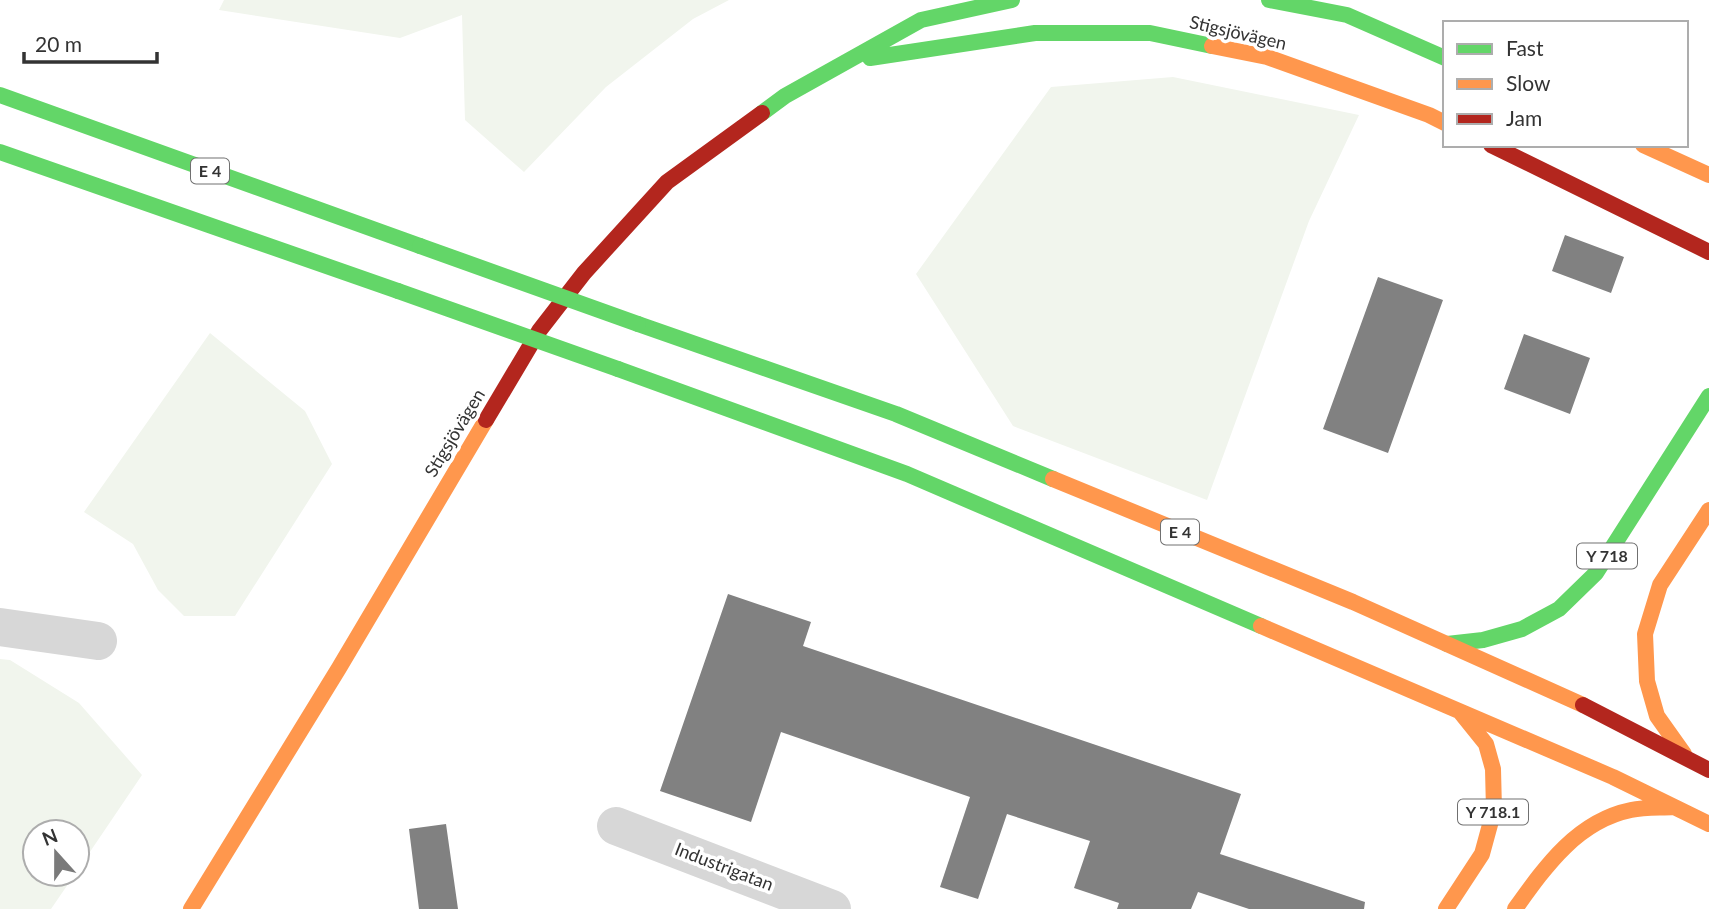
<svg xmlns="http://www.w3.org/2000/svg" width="1709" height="909" font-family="Lato,sans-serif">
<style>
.green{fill:#f1f5ed}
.building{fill:#818181}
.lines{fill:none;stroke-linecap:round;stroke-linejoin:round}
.street{stroke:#d7d7d7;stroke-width:38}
.fast{stroke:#63d668;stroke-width:16}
.slow{stroke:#ff974d;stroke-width:16}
.jam{stroke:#b3261e;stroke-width:16}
.fast-bridge{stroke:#63d668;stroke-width:16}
.labels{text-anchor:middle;stroke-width:7;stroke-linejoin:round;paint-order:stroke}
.shield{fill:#fff;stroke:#707070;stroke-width:2}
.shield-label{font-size:16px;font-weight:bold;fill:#333}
.street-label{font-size:18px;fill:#333;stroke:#fff}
</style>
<rect width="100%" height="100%" fill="#fff"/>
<path class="green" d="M 224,0 L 729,0 L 693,19 L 606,87 L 524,172 L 465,120 L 462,15 L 400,38 L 219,10 Z
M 1173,77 L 1359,115 L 1309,221 L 1207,500 L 1013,426 L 916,274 L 1051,87 Z
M 210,333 L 305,411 L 332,464 L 235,616 L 184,616 L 158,590 L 133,544 L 84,512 Z
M 0,659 L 10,660 L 79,703 L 142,775 L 77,871 L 77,832 L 35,832 L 35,874 L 75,874 L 51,909 L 0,909 Z"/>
<path class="building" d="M 1565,235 L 1624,257 L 1611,293 L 1552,271 Z
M 1378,277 L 1443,300 L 1388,453 L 1323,429 Z
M 1524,334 L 1590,358 L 1570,414 L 1504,389 Z
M 728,594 L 811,622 L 803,646 L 1241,794 L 1220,854 L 1365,902 L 1364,909 L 1249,909 L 1198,892 L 1191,909 L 1117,909 L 1119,903 L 1074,888 L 1090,841 L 1007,814 L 978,899 L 940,887 L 970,797 L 781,732 L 751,822 L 660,791 Z
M 446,824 L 458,909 L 419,909 L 409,829 Z"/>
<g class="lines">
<path class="street" d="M 0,627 L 98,641
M 616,826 L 832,909"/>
<path class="fast" d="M 1269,0 L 1347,15 L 1445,58
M 870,58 L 1035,33 L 1150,33 L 1212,46
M 0,95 L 420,246
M 762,113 L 785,96 L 921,20 L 1012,0
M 0,152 L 398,291
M 638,324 L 896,414 L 1053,479
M 618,369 L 907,474 L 1261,626
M 1447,644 L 1483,640 L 1522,629 L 1559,609 L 1596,573 L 1709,396"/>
<path class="slow" d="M 1212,46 L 1267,57 L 1429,115 L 1445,123
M 1643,145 L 1709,175
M 1053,479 L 1353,602 L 1583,705
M 1261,626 L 1613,777 L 1709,824
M 1684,754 L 1657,716 L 1647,681 L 1645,634 L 1660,585 L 1709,510
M 191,909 L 339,668 L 486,420
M 1446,909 L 1482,854 L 1494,810 L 1493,769 L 1486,744 L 1461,713
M 1515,909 C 1545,867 1577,821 1631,810 C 1645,807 1660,808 1674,807"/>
<path class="jam" d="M 1491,145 L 1709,252
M 486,420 L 539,331 L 584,273 L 667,182 L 762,113
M 1583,705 L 1709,770"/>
<path class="fast-bridge" d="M 420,246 L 638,324
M 398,291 L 618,369"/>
</g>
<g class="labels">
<g class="shield">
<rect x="191" y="158.5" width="38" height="25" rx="5"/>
<rect x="1161" y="519.5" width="38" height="25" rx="5"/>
<rect x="1577" y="543.5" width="60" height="25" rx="5"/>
<rect x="1458" y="799.5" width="70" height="25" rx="5"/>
</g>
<g class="shield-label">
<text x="210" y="177">E 4</text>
<text x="1180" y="538">E 4</text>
<text x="1607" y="562">Y 718</text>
<text x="1493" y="818">Y 718.1</text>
</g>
<g class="street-label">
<text transform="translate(1238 33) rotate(13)" y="6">Stigsjövägen</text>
<text transform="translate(455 433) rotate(-59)" y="6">Stigsjövägen</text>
<text transform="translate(724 867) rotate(21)" y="6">Industrigatan</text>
</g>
</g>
<rect x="1443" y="21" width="245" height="126" fill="#ffffff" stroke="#adadad" stroke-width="2"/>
<rect x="1457" y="44" width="35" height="10" fill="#63d668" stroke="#adadad" stroke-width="2"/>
<text x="1506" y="56" font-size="21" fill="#333333">Fast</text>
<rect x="1457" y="79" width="35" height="10" fill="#ff974d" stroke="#adadad" stroke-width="2"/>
<text x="1506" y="91" font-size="21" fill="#333333">Slow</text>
<rect x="1457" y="114" width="35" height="10" fill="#b3261e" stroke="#adadad" stroke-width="2"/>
<text x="1506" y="126" font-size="21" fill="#333333">Jam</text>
<g transform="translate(56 853) rotate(339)"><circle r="33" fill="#ffffff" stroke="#adadad" stroke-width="2"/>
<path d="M0-5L12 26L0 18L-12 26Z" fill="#7a7a7a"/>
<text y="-10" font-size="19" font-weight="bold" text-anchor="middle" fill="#333333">N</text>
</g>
<path d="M24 52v10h133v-10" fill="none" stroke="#333333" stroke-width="3.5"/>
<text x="35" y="52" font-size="21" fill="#333333" stroke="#ffffff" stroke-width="5" paint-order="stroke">20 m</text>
</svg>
